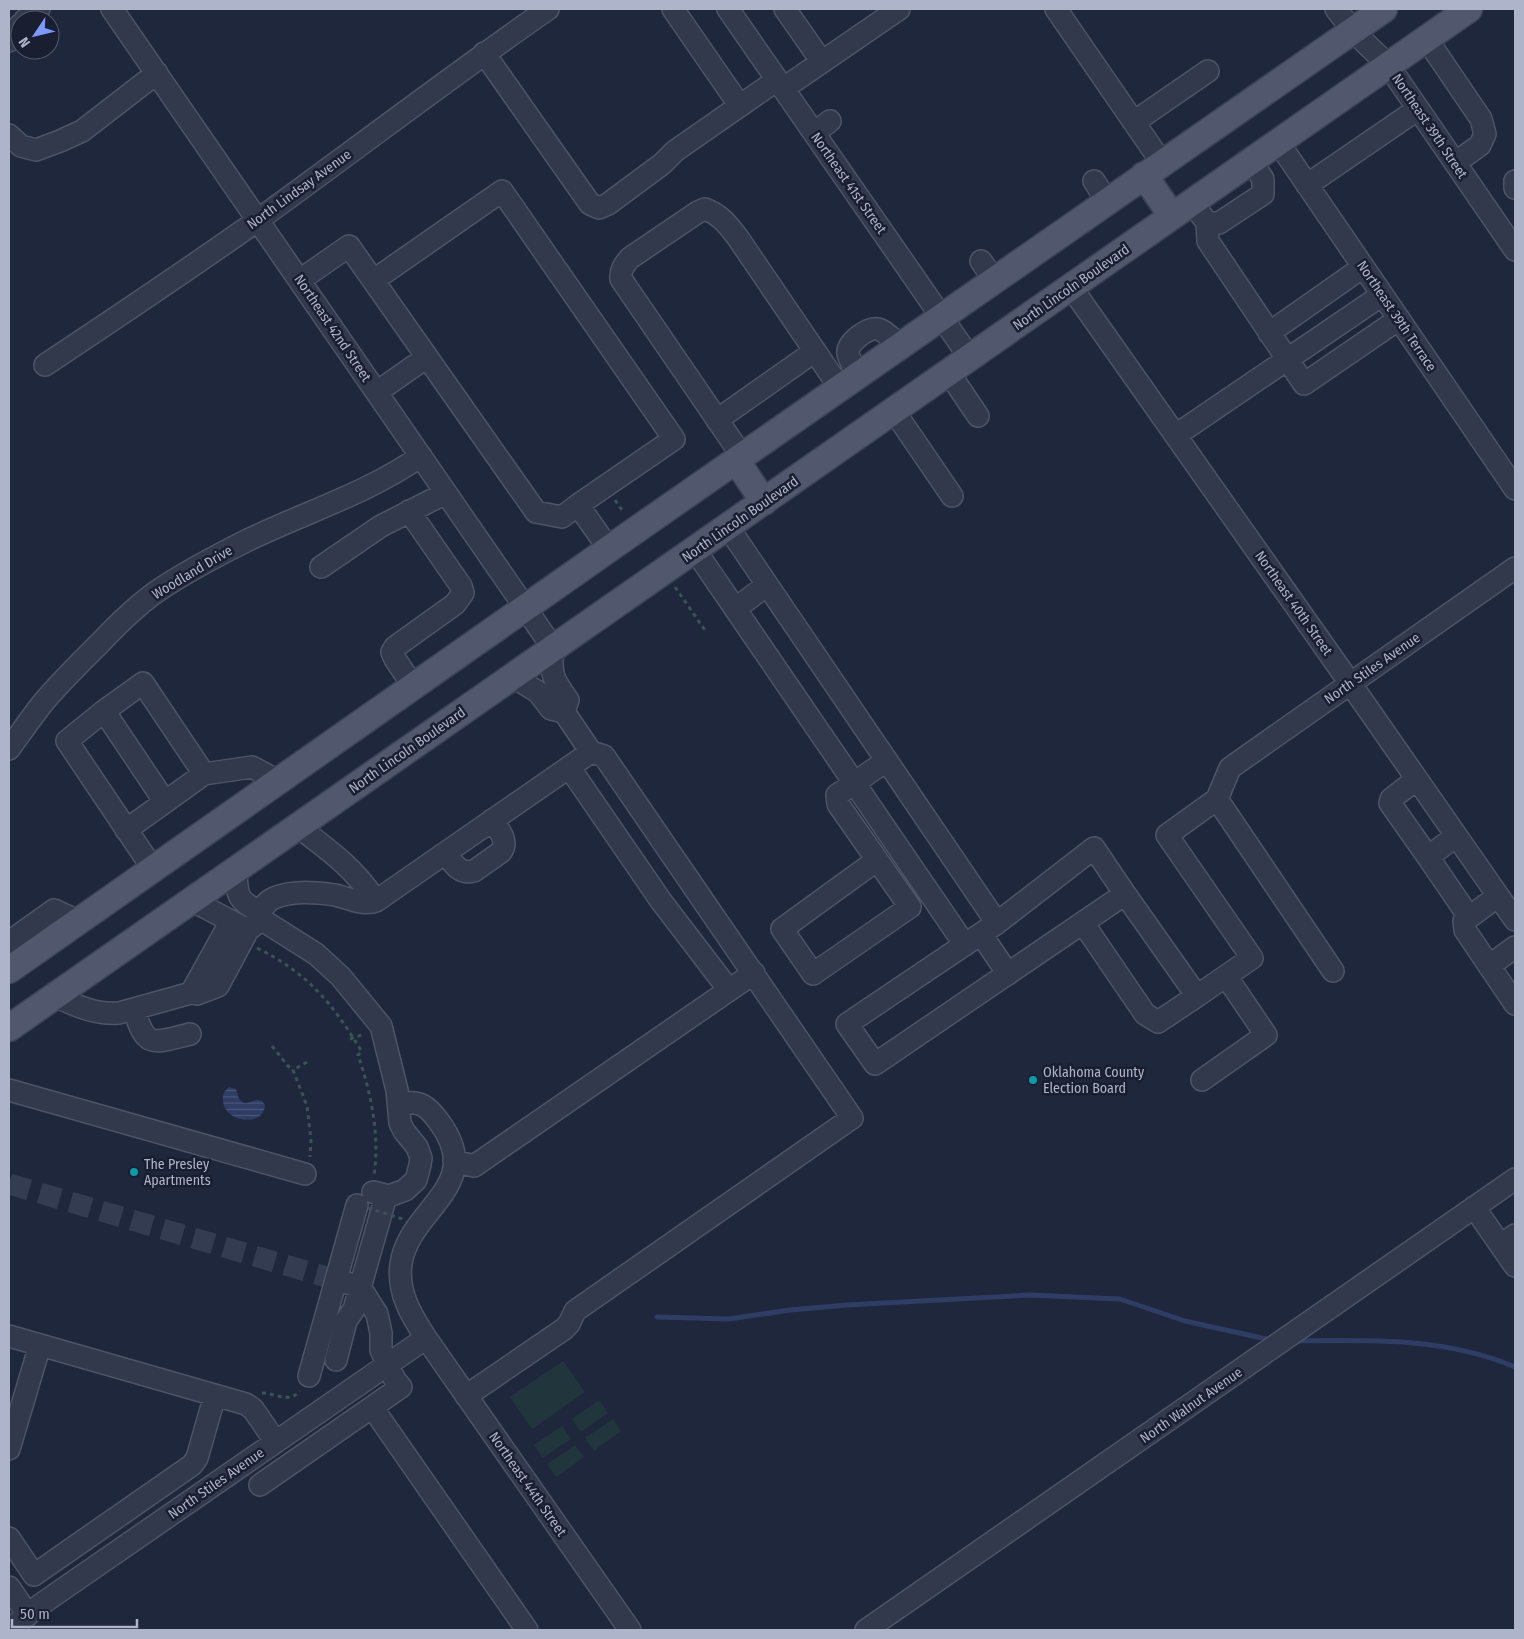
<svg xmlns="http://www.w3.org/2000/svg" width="1524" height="1639" font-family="'Fira Sans Condensed',sans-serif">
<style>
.park{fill:#21353d}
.water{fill:url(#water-rules)}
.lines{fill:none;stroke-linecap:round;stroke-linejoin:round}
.stream{stroke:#2f3c64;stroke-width:5}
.minor-tunnel{stroke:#343c52;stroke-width:21;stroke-dasharray:21 11;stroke-linecap:butt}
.minor-casing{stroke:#4e5467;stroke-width:24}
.major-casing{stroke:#3d4256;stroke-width:29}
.path{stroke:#3c5158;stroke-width:3;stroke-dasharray:4 4;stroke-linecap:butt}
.minor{stroke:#33394c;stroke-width:21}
.major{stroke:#51586d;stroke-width:26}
.path-bridge{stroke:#3c5158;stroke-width:3;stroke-dasharray:4 4;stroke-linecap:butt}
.culture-dot{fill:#0f9aa8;stroke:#191f31;stroke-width:2}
.labels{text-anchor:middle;stroke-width:5;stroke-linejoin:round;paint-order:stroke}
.street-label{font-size:14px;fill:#aeb4c9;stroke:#191f31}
.poi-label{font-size:14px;fill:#aeb4c9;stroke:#191f31;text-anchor:start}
</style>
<defs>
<pattern id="water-rules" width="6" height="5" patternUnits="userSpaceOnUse" patternTransform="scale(1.25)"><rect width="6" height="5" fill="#2f3c64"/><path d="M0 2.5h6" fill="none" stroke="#4b5679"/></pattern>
</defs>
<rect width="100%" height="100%" fill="#1f273d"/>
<path class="park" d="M 563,1361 L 585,1392 L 532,1429 L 510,1397 Z
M 599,1400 L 608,1413 L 581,1432 L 572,1419 Z
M 613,1419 L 621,1431 L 594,1451 L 585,1438 Z
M 562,1426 L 571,1439 L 543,1458 L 534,1445 Z
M 575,1445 L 584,1457 L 556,1477 L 547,1464 Z"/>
<path class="water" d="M 229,1087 L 236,1089 L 239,1099 L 244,1103 C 251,1103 255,1098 262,1101 L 265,1105 C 264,1130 215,1122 224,1092 Z"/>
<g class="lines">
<path class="stream" d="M 657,1317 L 729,1319 L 790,1310 L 847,1305 L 1030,1295 L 1120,1299 L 1185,1321 L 1271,1340
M 1294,1341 C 1368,1340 1446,1337 1515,1367"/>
<path class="minor-tunnel" d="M 9,1184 L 347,1283"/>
<g class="minor-casing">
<path id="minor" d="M 112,9 L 553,648 C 550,675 553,679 568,700 L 564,712
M 673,9 L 740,106
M 728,9 L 970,358
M 785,9 L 822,62
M 1056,9 L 1162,163
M 1336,9 L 1353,31 L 1388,65 L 1515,250
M 25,20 L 39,9
M 1426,38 L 1481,119 L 1485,134 L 1480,145 L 1455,163
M 9,41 L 20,25
M 484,53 L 590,204 L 599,208 L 608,204 L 662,164 L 675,151 L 777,80
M 784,88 L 899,9
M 1134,122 L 1208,71
M 814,133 L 830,121
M 9,135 L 21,146 L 36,150 L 60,141 L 82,131 L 157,73
M 1278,142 L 1515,489
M 1094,181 L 1107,201
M 1515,181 L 1515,188
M 1307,185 L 1418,109
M 1192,202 L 1207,223 L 1208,241 L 1304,384 L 1399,319
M 1207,223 L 1219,223 L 1263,194 L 1263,179 L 1251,161
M 981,261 L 994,280
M 300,280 L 349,246 L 427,357 L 377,392
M 374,280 L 502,191 L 674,439 L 578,505
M 1071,287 L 1350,683 L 1515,920
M 1269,333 L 1363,267
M 427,357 L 536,512 L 562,517 L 578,505 L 609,549
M 45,365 C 117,317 188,270 258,220 C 355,150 450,77 548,9
M 949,373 L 978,416
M 858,375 C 855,369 850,361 848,354 C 846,343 869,326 878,329 C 886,331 894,341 900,346
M 894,411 L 952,496
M 717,420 L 815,351
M 1176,435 L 1382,295
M 742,456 L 621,279 C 620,270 624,265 630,258 L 698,212 L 705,209 C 721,215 728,225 738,238 L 840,388
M 409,511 L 461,586 L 463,593 L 455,604 L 395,647 L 392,652 L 395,659 L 413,686
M 728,527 L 997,923
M 695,550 L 965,945
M 321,567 L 381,526 L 446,493
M 735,609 L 767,585
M 104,711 L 165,802
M 9,749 C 20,734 31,718 42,704 C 60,682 80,663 100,643 C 117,625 135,607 156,592 C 185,572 216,556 248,540 C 306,512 368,493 421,456
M 569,767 L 661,901 L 729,990
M 1417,779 L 1391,799 L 1390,803 L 1428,857
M 1217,799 L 1230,768 L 1515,568
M 297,826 C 330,851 353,867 376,901
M 126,830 L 204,774
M 1456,836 L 1428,857 L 1469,917
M 1094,848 L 1125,894 L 875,1064 L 847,1024 L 997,923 Z
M 446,853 C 453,863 459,875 474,871 L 501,852 C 509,841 499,830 492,820
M 877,860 L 782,929 L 813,974 L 910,907 L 838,804 L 837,795 L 886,761
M 153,869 L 67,741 L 104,711 L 143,683 L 204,774 L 252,767 L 278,781
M 236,869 C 237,895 236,900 260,912
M 1498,896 L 1464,921 L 1465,930 L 1515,1004
M 191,900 L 244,928
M 259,918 L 316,954 L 341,977 L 381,1026 L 397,1090 L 400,1123 L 404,1131 L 417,1147 L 421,1158 L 420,1165 L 416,1180 L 405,1190 L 389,1196 L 373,1192
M 1083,923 L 1145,1014 L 1158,1022 L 1197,996 L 1125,894
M 981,934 L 1008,974
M 9,942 L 54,910 L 78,921
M 1489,966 L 1515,947
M 191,993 L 197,994 L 218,986 L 248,930 C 262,922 258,905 274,898 C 292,890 316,892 335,895 C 348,898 364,906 376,901 L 591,752
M 54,996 C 75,1005 95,1015 119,1013 L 191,993 L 231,921
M 1197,996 L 1252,958 L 1167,835 L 1217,799 L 1333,971
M 134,1009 C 146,1050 153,1043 190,1034
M 1202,1080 L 1266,1035 L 1226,976
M 9,1090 L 305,1174
M 399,1103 C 421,1101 427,1105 440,1123 C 486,1187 409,1208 401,1264 C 397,1292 411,1315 426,1338 L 630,1630
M 454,1161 L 474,1166 L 754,973
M 1474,1207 L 1515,1266
M 1501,1245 L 1515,1235
M 9,1336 L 246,1404 L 253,1409 L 275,1441
M 336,1360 L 346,1321 L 354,1309 L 386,1196
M 309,1376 L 357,1205
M 466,1396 L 564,1329 L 569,1324 L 575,1311 L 852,1118 L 604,756 L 591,752 L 564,712 L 551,709 L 538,692 L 512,676
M 372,1407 L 527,1630
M 9,1449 L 40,1345
M 260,1485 L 401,1387 L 395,1380 L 381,1350 L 381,1333 L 377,1314 L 360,1287 L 347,1283
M 9,1538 L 34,1575 L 192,1465 L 197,1458 L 215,1395
M 9,1587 L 28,1615
M 9,1630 L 40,1605 L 426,1338
M 866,1630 L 1515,1179"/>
</g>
<g class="major-casing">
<path id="major" d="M 1144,175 L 1172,216
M 736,460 L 764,502
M 9,970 L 636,530 L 1384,9
M 9,1028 L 1469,9"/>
</g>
<path class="path" d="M 615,500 L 624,513
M 675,587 L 707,633
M 257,948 C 309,974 332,1003 362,1052 L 358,1055 C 371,1093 380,1135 374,1175
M 350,1039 L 364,1034
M 272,1046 L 288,1066 L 293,1070
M 307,1062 L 293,1070 L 307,1106 L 311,1140 L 310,1157
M 262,1393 C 275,1393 289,1404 300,1391"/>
<use href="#minor" class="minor"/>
<use href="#major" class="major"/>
<path class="path-bridge" d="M 368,1208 L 406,1220"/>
</g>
<g class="culture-dot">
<circle cx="1033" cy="1080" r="5"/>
<circle cx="134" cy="1172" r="5"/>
</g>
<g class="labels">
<g class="street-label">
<text transform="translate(1430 126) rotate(56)" y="5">Northeast 39th Street</text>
<text transform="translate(849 183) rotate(55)" y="5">Northeast 41st Street</text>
<text transform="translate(299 189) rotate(-36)" y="5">North Lindsay Avenue</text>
<text transform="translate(1071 287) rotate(-35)" y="5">North Lincoln Boulevard</text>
<text transform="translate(1397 316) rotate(56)" y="5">Northeast 39th Terrace</text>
<text transform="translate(333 328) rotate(56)" y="5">Northeast 42nd Street</text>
<text transform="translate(740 519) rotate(-35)" y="5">North Lincoln Boulevard</text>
<text transform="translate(192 572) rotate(-31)" y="5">Woodland Drive</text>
<text transform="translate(1294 603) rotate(55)" y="5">Northeast 40th Street</text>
<text transform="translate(1372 668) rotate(-35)" y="5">North Stiles Avenue</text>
<text transform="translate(407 750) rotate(-35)" y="5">North Lincoln Boulevard</text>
<text transform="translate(1191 1405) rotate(-35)" y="5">North Walnut Avenue</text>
<text transform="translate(216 1483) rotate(-35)" y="5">North Stiles Avenue</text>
<text transform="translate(528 1484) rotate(55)" y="5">Northeast 44th Street</text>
</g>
<g class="poi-label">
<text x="1043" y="1077">Oklahoma County<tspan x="1043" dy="16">Election Board</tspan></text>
<text x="144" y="1169">The Presley<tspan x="144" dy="16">Apartments</tspan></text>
</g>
</g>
<rect width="1524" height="1639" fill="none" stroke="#aeb4c9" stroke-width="20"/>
<g transform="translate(35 35) rotate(235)"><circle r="24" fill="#191f31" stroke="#555b6e"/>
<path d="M0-4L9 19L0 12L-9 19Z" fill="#7d98ff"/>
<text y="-8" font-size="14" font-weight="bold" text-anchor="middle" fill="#aeb4c9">N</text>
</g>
<path d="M12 1619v8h125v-8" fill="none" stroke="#aeb4c9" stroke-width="2.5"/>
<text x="20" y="1619" font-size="15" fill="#aeb4c9" stroke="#191f31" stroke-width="4" paint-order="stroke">50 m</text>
</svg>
